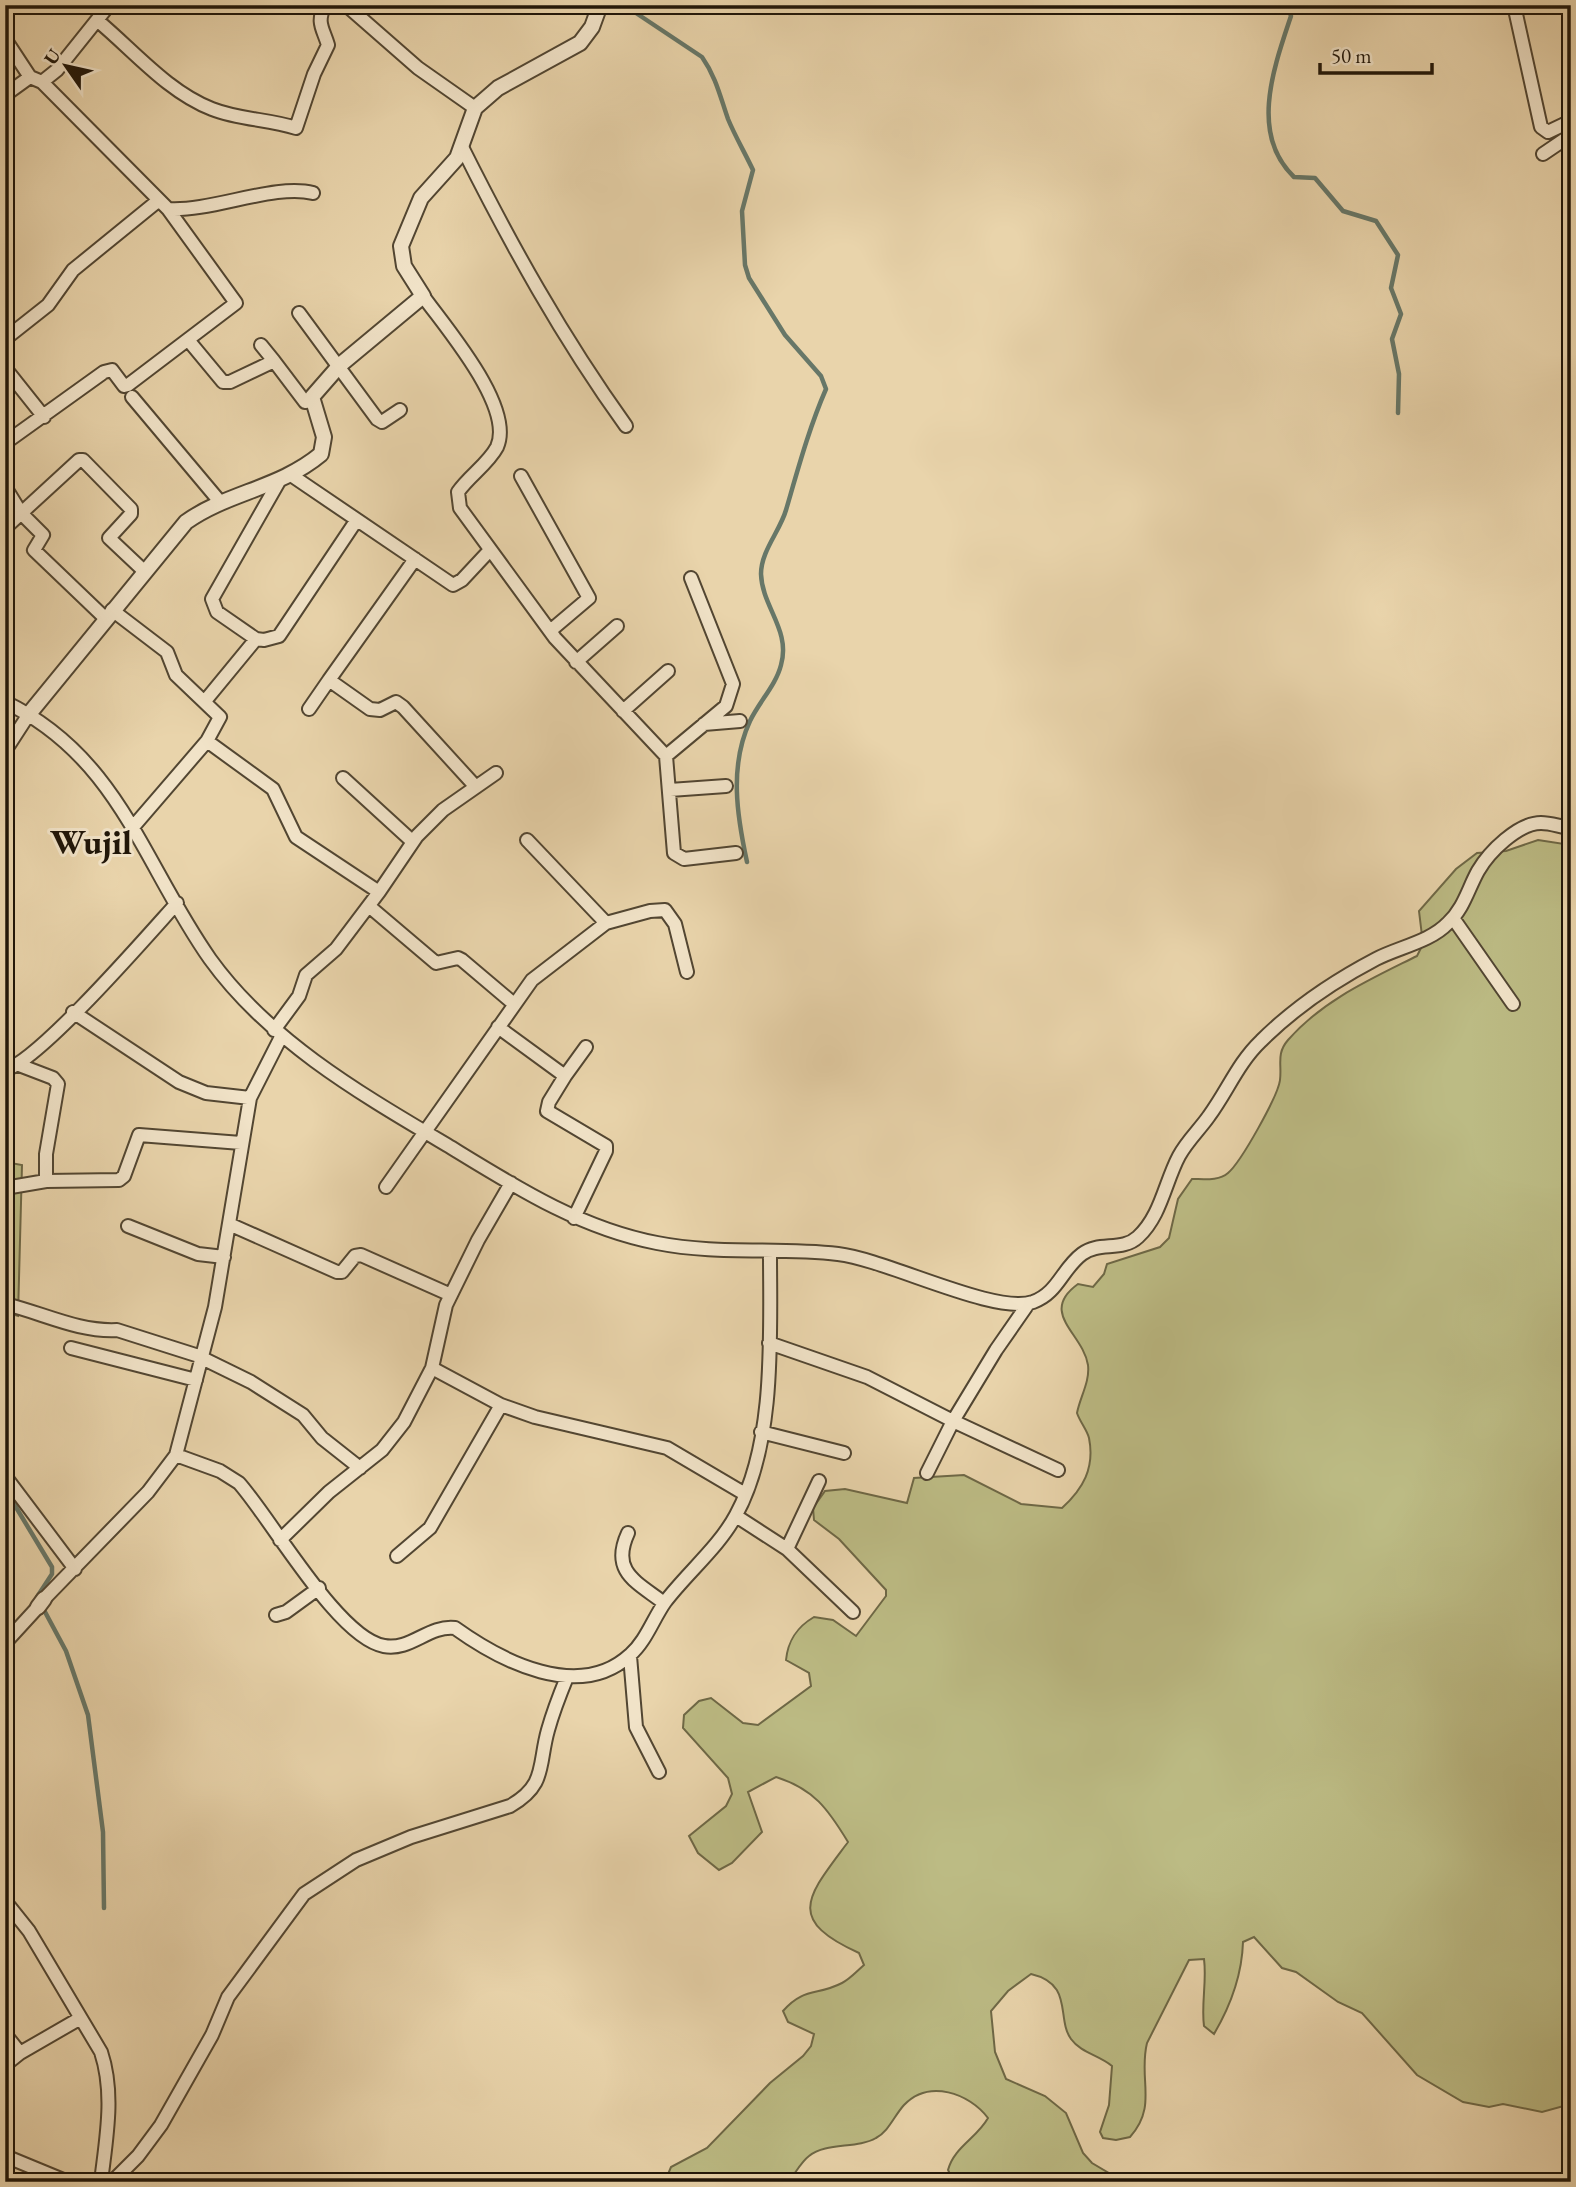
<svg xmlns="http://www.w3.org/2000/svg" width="1576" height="2187" font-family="'EB Garamond',serif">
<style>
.green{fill:#bcbb84;stroke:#6e6846;stroke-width:2}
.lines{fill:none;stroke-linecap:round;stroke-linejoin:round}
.stream{stroke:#677768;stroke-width:4.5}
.minor-casing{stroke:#524632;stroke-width:16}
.tertiary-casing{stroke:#524632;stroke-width:18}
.minor{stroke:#f1e3c8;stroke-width:12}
.tertiary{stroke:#f1e3c8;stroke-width:14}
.labels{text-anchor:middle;stroke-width:6;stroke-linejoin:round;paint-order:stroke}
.quarter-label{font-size:35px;font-weight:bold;fill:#201609;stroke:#f1e3c8}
</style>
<rect width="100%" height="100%" fill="#e9d4ab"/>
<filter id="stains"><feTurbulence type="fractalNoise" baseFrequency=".00286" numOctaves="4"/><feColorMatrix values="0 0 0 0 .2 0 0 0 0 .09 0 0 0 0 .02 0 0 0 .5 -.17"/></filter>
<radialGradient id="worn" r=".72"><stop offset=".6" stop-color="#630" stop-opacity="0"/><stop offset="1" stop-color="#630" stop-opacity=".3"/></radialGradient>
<path class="green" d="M 1538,840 L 1571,845 L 1571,2104 L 1542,2112 L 1503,2104 L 1489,2107 L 1463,2102 L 1417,2075 L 1362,2013 L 1338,2002 L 1296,1972 L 1282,1968 L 1254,1937 L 1243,1942 C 1242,1975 1231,2005 1214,2034 L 1204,2026 C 1201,2004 1207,1982 1204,1959 L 1189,1960 L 1147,2043 C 1138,2079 1158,2106 1130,2137 L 1116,2140 L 1103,2138 L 1100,2132 L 1109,2105 L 1112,2066 C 1099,2055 1081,2053 1071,2039 C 1056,2018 1074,1984 1031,1974 L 1008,1991 L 991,2011 L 995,2052 L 1006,2079 L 1045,2096 L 1066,2113 L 1083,2153 L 1092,2163 L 1124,2182 L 954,2182 L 948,2170 C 954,2147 977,2138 988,2118 C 969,2093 929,2079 904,2105 C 894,2116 889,2131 876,2138 C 857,2149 826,2142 809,2156 C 801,2162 795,2174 788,2182 L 668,2182 L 666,2179 L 671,2167 L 707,2148 L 770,2083 L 803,2056 L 811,2046 L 814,2034 L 788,2022 L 783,2011 C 804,1987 817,1996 842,1983 C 850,1979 857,1971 864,1965 L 859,1953 C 784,1919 808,1896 848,1842 C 828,1809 814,1789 776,1777 L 748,1792 L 762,1832 L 732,1863 L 719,1870 L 698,1853 L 689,1836 L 726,1806 L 732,1794 L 728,1778 L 683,1728 L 684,1715 L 699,1701 L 711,1698 L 743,1723 L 758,1725 L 811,1686 L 809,1673 L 786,1660 C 788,1640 797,1627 814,1617 L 833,1620 L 856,1636 L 886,1596 L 886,1590 L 839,1539 L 814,1520 L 813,1508 L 825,1491 L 845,1489 L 907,1503 L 914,1478 L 964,1475 L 1021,1504 L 1062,1508 C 1083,1489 1095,1468 1089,1438 C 1087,1430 1080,1422 1077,1413 C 1080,1397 1090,1382 1088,1365 C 1083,1333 1038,1313 1078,1284 L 1093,1287 L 1104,1274 L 1107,1264 L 1160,1247 L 1169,1238 L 1178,1199 L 1192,1179 C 1204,1179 1219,1181 1228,1173 C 1241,1162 1278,1096 1280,1080 C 1282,1064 1276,1054 1288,1040 C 1323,1000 1371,979 1417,956 L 1423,944 L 1419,911 L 1456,869 L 1477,853 L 1506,851 Z
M 5,1162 L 22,1165 L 18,1316 L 5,1312 Z"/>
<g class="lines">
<path class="stream" d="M 624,5 L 702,57 C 716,77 720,96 728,119 C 735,136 745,153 753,170 L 742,211 L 745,265 L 749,278 L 785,335 L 821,376 L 826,389 C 809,428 798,469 786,510 C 780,531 761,551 761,574 C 762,607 791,630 781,665 C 776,685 759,702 750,721 C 729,766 737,816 747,862
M 1287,5 L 1291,16 C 1274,67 1249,134 1294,177 L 1315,178 L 1343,211 L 1376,221 L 1398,255 L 1391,288 L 1401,314 L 1392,339 L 1399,374 L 1398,413
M 5,1489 L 52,1567 L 52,1574 L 37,1597 L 66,1651 L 88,1715 L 103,1832 L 104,1908"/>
<g class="minor-casing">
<path id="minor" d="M 346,5 L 418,68 L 475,108
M 586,5 L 597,11
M 1514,5 L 1541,127 L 1548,132 L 1571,121
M 98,21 C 134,51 168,92 212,109 C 240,120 269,119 296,128 L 314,74 L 328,45 C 323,28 316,23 325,5
M 5,39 L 30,77 L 42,82 L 57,70 L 109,5
M 42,82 L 168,209 C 212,212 275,183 313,193
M 5,95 L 30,77
M 462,147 C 511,245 562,337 626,426
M 1543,154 L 1571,135
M 423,296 C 445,327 515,407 497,447 C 488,464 469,476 458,492 L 460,508 L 555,638 L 666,756 L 726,706 L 733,684 L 691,578
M 299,313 L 377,419 L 382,422 L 400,410
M 5,339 L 48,305 L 73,270 L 159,200
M 189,341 L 223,382 L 230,382 L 274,361 L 305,402 L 311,401
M 261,345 L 274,361
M 5,368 L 44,417
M 132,397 L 221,503
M 5,443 L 104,372 L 112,370 L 124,386 L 128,385 L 236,303 L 168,209
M 291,475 L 453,585 L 462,580 L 490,550
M 521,476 L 589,598 L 550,631
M 5,487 L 21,513 L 43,535 L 34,550 L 105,618
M 5,528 L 79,460 L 83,460 L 131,509 L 131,514 L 109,538 L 144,571
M 415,559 L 329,680 L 370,709 L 380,710 L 396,702 L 403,707 L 476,787
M 112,610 L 167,652 L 176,675 L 220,717 L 207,741
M 256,639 L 264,640 L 279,636 L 356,521
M 576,662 L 617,626
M 205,701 L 256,639 L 217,612 L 212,599 L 278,483
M 5,702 C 119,757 143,864 210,959 C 269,1041 361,1094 447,1145 C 514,1186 579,1228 657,1243 C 717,1255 778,1247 838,1254 C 888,1260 994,1315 1033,1302 C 1058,1293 1062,1269 1082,1254 C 1099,1241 1122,1252 1138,1237 C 1161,1216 1165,1182 1179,1156 C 1187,1141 1200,1129 1209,1116 C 1228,1090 1238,1063 1261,1041 C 1293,1009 1336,980 1376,959 C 1399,947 1430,942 1448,923 C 1464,908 1468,889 1478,871 C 1489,852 1518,823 1541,823 C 1551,823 1561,827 1571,828
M 309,709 L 329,680
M 623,711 L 668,671
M 704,724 L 740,721
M 5,751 L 29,714
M 666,756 L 674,853 L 684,859 L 736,853
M 343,778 L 413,842
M 670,790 L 726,786
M 133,827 L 207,741 L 273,789 L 296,837 L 379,892 L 336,949 L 306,975 L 299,996 L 274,1030
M 527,840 L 606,923
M 379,892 L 417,836 L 443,810 L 496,773
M 370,907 L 436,963 L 458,958 L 462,960 L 514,1004
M 1453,918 L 1513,1004
M 73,1012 L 179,1082 L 206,1093 L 250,1098
M 498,1027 L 565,1076 L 549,1102 L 547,1111 L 606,1146 L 606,1151 L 574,1218
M 19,1065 L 53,1078 L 58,1084 L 46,1154 L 46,1181 L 119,1180 L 124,1176 L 139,1135 L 241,1143
M 5,1070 C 39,1061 148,935 177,903
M 565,1076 L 586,1047
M 386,1187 L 532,980 L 606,923 L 650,911 L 665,910 L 675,924 L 687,972
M 5,1188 L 46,1181
M 229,1224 L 337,1272 L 342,1272 L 355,1256 L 361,1255 L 451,1295
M 128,1226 L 198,1254 L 224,1257
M 5,1304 C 43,1313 78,1332 117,1330 L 202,1357
M 769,1343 L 867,1377 L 953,1421 L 996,1350 L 1028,1304
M 71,1348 L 196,1380
M 202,1358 L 251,1382 L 303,1415 L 322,1438 L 360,1468
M 501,1405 L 535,1417 L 667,1448 L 745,1494
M 761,1432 L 844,1453
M 176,1455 L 220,1471 L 239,1483 C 272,1520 338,1638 384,1646 C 411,1651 428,1625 455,1628 C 501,1661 579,1702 630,1655 C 646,1641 653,1619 665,1602 C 687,1573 719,1547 736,1515 C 776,1442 770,1334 770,1253
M 927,1473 L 953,1421 L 1058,1470
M 5,1476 L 75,1569
M 736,1516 L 787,1549 L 853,1612
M 628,1533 C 610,1572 637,1582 664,1603
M 280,1540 L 329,1492 L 382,1450 L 404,1422 L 432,1368 L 446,1305 L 478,1240 L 511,1183
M 787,1549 L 819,1481
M 397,1556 L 430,1528 L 501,1405 L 432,1368
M 44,1599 L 148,1492 L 176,1455 L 215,1307 L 250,1098 L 282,1035
M 276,1615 L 286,1612 L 319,1588
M 5,1643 L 38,1607
M 630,1656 L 636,1727 L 659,1772
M 5,1901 L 29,1931 L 101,2052 C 115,2094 106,2139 101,2182
M 5,2034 L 20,2053
M 5,2065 L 20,2053 L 79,2019
M 5,2156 L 68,2182
M 112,2182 L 138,2156 L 161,2125 L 212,2035 L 228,1997 L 304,1894 L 356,1860 L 411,1837 L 510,1806 C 547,1785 538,1765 548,1730 C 553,1712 560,1694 567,1677"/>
</g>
<g class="tertiary-casing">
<path id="tertiary" d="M 29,714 L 186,522 C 228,492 279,489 321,454 L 324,437 L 312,397 L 340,365 L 423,296 L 404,266 L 401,246 L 421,198 L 457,158 L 475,108 L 498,88 L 580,43 L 592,27 L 600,5
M 38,1607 L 44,1599"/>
</g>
<use href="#minor" class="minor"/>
<use href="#tertiary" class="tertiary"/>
</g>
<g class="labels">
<g class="quarter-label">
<text x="91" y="854">Wujil</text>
</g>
</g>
<rect width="1576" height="2187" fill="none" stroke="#e9d4ab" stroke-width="28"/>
<rect x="7" y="7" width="1562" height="2173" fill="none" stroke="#201609" stroke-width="3.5"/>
<rect x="14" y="14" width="1548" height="2159" fill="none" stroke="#201609" stroke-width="2"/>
<g transform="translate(66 66) rotate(304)" stroke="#f1e3c8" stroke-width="5" paint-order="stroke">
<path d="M0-5L12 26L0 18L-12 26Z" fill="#201609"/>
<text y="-10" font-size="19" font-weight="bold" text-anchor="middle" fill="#201609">U</text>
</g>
<path d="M1320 63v10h112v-10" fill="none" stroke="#201609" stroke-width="3.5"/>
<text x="1331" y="63" font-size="21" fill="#201609" stroke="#f1e3c8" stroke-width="5" paint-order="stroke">50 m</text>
<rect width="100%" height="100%" filter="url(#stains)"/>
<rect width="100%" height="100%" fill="url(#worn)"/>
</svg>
